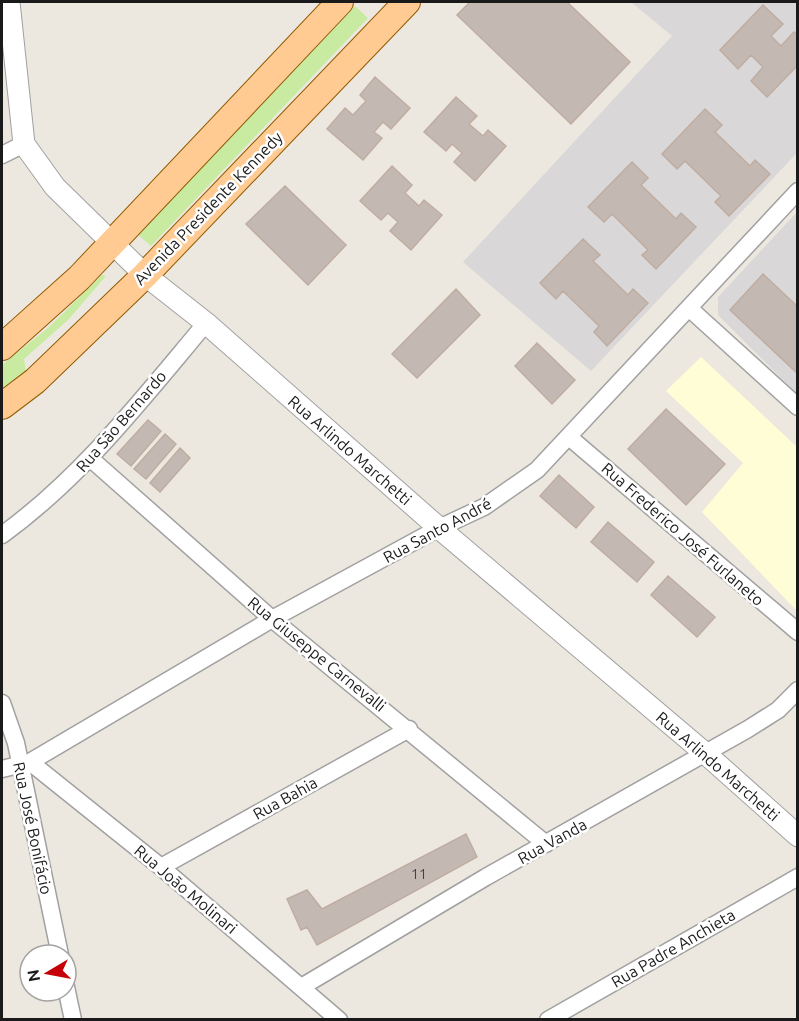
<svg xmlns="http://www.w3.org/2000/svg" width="799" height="1021" font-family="Ubuntu,sans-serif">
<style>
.residential{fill:#d9d7d7}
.education{fill:#fffdd6}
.grass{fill:#c8eba1}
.building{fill:#c4b9b2;stroke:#bfada1;stroke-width:1.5}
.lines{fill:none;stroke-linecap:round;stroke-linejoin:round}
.minor-casing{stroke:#a1a1a1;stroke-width:19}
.tertiary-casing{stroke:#a1a1a1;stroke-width:23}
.primary-casing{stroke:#915b00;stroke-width:28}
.minor{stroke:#fff;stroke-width:16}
.tertiary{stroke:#fff;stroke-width:21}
.primary{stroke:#ffcb92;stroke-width:26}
.labels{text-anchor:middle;stroke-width:5;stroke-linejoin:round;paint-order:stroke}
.number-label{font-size:14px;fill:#444240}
.street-label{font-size:16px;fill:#1a1a1a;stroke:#fff}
</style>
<rect width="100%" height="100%" fill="#ede8df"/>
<path class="residential" d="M 631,2 L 797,2 L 797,153 L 591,371 L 463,262 L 672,36 Z
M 797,212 L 797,394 L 718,315 L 718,297 Z"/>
<path class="education" d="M 701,357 L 797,447 L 797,611 L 702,512 L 743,463 L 666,391 Z"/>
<path class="grass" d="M 355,6 L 368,18 L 151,246 L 137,234 Z
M 102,275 L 106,276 L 68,320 L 24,359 L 26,372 L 2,389 L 2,365 L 49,327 Z"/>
<path class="building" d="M 470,2 L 567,2 L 630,62 L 571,124 L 457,15 Z
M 763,5 L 783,24 L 771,36 L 781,46 L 794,32 L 798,35 L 798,65 L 767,97 L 751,81 L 763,67 L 751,55 L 738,69 L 720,50 Z
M 375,77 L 410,108 L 391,129 L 383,122 L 374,132 L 382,138 L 363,160 L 327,129 L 345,108 L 353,115 L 366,101 L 360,95 Z
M 456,97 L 477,116 L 469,124 L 483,136 L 488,130 L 506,146 L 475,181 L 454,162 L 462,153 L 452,144 L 446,151 L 424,132 Z
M 705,109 L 722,125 L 715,132 L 750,166 L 755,160 L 770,174 L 729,216 L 715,202 L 721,196 L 685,161 L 677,169 L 662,154 Z
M 632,162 L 648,178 L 641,185 L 676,219 L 681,213 L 696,227 L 656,269 L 642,255 L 648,250 L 612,214 L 604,222 L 588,207 Z
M 392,166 L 412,185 L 405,193 L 419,206 L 424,200 L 442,215 L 411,250 L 390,231 L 398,222 L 388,213 L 381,220 L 360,201 Z
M 285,186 L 346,245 L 308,285 L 246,224 Z
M 583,239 L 600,255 L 593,261 L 628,295 L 633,289 L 648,303 L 607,346 L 594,332 L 599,326 L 563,291 L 556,299 L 540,283 Z
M 763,274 L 798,307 L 798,374 L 730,310 Z
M 456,289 L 480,315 L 417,378 L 392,354 Z
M 537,343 L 575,380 L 552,404 L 515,366 Z
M 666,409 L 725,464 L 686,505 L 628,449 Z
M 148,420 L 161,431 L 131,466 L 117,454 Z
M 165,434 L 176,444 L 146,479 L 134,469 Z
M 180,448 L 190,458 L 160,492 L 150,483 Z
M 559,475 L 594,507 L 576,528 L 540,496 Z
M 608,522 L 654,562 L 637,582 L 591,542 Z
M 668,576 L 715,617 L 697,637 L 651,595 Z
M 466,834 L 477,857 L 317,945 L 307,927 L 301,930 L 287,899 L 307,890 L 322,909 Z"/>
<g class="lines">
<g class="minor-casing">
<path id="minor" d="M 2,155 L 24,144
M 690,309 L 798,407
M 569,437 L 798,632
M 91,459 L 272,619 L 546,844
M 2,535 C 82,477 142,399 206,323
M 2,703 L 16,743 L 60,955
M 30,762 L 161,867 L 339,1020
M 2,769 L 30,762 L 272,619 L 439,528 L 484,507 L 537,470 L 798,191
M 161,867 L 409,729
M 303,986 L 486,877 L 748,729 L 778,710 L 798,690
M 66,987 L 73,1020
M 548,1020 L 798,877"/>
</g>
<g class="tertiary-casing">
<path id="tertiary" d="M 9,2 L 24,144 L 55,187 L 145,275 L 206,323 L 439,528 L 706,754 L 798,836"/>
</g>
<g class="primary-casing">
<path id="primary" d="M 2,347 L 79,278 L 340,2
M 2,406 L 35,381 L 145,275 L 407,2"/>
</g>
<use href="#minor" class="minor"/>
<use href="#tertiary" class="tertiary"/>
<use href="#primary" class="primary"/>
</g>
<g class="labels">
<g class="number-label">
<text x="419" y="879">11</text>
</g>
<g class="street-label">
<text transform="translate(208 208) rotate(-46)" y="6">Avenida Presidente Kennedy</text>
<text transform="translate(121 421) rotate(-49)" y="6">Rua São Bernardo</text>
<text transform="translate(350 450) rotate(41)" y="6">Rua Arlindo Marchetti</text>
<text transform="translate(437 530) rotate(-28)" y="6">Rua Santo André</text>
<text transform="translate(683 534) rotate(41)" y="6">Rua Frederico José Furlaneto</text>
<text transform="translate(317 654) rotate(39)" y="6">Rua Giuseppe Carnevalli</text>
<text transform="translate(718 766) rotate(41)" y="6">Rua Arlindo Marchetti</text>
<text transform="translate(285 798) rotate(-29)" y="6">Rua Bahia</text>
<text transform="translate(33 828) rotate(78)" y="6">Rua José Bonifácio</text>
<text transform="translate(552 841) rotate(-29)" y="6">Rua Vanda</text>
<text transform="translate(186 889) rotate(40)" y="6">Rua João Molinari</text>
<text transform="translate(673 948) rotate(-30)" y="6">Rua Padre Anchieta</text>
</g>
</g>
<rect width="799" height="1021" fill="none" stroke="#1a1a1a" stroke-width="6"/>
<g transform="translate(48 973) rotate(260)"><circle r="28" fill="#ffffff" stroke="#a3a3a3" stroke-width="1.5"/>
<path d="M0-4.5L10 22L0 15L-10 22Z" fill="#c50008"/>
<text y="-9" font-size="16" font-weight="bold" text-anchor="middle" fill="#1a1a1a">N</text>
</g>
</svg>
